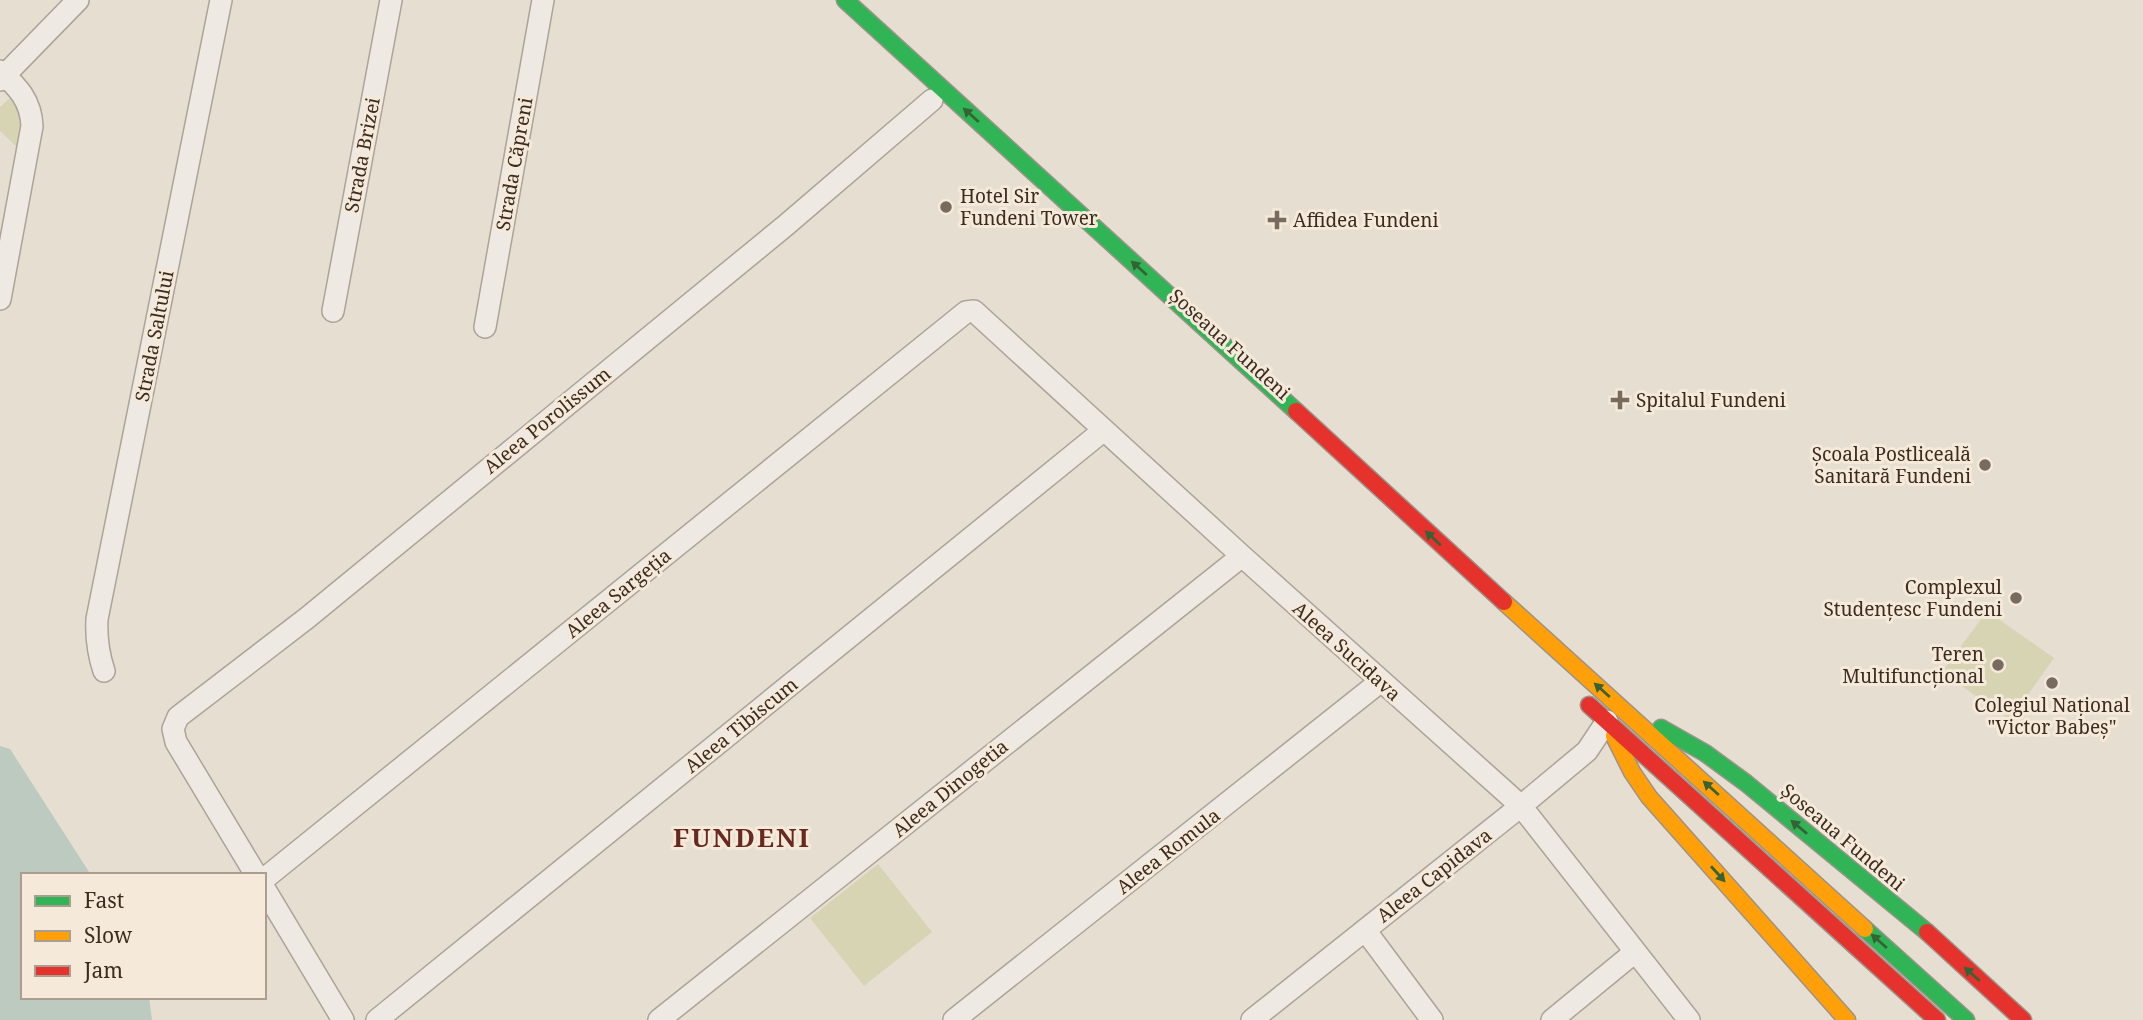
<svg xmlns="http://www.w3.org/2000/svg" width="2143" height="1020" font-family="'Noto Serif',serif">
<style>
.green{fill:#d7d4b4}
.water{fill:#bccac0}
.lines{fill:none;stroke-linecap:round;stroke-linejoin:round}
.street-casing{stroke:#aca399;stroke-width:24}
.fast-casing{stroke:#9b938a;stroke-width:19}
.slow-casing{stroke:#9b938a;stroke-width:19}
.jam-casing{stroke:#9b938a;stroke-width:19}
.street{stroke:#eee9e2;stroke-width:21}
.fast{stroke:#30b455;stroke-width:16}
.slow{stroke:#ff9f0a;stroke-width:16}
.jam{stroke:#e5322d;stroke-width:16}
.oneway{fill:#376236}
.poi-dot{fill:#776a5f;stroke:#f5ead9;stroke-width:2.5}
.labels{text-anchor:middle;stroke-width:6;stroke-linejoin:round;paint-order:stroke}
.street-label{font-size:19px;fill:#3b2b21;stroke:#f5ead9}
.poi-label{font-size:19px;fill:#3b2b21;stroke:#f5ead9;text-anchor:start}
.district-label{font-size:26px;font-weight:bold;letter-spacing:2px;fill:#672921;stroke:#f5ead9}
</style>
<rect width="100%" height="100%" fill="#e6ded1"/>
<path class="green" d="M 10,98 L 25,113 L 19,149 L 0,131 L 0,107 Z
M 1987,611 L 2054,658 L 2010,720 L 1942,672 Z
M 878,864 L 932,932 L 864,986 L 810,918 Z"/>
<path class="water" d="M 0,746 L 10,749 L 91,875 L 23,875 L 23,997 L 149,997 L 152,1020 L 0,1020 Z"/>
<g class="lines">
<g class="street-casing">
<path id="street" d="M 0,71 C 18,87 31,101 32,126 L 0,299
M 0,80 L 78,0
M 333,311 L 391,0
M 485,327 L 543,0
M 104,671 C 98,653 96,638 97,619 L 221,0
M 256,875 L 176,742 L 173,729 L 178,717 L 307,618 L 785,226 L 932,100
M 264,879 L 966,312 L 974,311 L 1242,556 L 1521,806 L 1689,1020
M 264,888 L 343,1020
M 1365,930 L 1432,1020
M 377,1020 L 1104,430
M 659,1020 L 1242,556
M 954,1020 L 1381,681
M 1252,1020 L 1521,806 L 1587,751 L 1607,721
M 1552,1020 L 1635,952"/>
</g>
<g class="fast-casing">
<path id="fast" d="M 845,0 L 1296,411
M 1661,728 L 1705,753 L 1746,783 L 1927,932
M 1865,929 L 1966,1020"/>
</g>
<g class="slow-casing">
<path id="slow" d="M 1504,602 L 1865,929
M 1614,736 L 1632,772 L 1649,797 L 1847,1020"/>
</g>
<g class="jam-casing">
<path id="jam" d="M 1296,411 L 1504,602
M 1589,705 L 1937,1020
M 1927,932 L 2023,1020"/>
</g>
<use href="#street" class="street"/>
<use href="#fast" class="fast"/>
<use href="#slow" class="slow"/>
<use href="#jam" class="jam"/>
</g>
<defs><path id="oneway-solid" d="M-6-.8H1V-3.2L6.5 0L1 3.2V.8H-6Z" transform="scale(1.75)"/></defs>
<g class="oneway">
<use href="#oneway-solid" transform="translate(971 115) rotate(-138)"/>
<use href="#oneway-solid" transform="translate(1139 268) rotate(-138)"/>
<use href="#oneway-solid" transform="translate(1433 538) rotate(-137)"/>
<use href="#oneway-solid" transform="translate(1602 690) rotate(-138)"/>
<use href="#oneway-solid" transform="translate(1711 788) rotate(-138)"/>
<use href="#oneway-solid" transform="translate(1799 827) rotate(-140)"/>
<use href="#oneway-solid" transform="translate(1718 874) rotate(48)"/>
<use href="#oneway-solid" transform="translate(1879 941) rotate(-138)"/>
<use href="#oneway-solid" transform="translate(1972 974) rotate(-138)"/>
</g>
<g class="poi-dot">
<circle cx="946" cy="207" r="7"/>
<path d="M1273.5 209.5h7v7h7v7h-7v7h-7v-7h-7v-7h7z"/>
<path d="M1616.5 389.5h7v7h7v7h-7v7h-7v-7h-7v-7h7z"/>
<circle cx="1985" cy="465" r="7"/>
<circle cx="2016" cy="598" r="7"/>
<circle cx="1998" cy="665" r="7"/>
<circle cx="2052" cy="683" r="7"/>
</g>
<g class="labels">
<g class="street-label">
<text transform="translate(362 155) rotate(-79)" y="7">Strada Brizei</text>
<text transform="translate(514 164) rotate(-80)" y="7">Strada Căpreni</text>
<text transform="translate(154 336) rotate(-79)" y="7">Strada Saltului</text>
<text transform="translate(1230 344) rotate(42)" y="7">Șoseaua Fundeni</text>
<text transform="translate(547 420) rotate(-39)" y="7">Aleea Porolissum</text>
<text transform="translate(618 593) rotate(-39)" y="7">Aleea Sargeția</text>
<text transform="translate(1347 651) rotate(42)" y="7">Aleea Sucidava</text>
<text transform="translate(741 725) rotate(-39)" y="7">Aleea Tibiscum</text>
<text transform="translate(950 788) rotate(-39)" y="7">Aleea Dinogetia</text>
<text transform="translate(1843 837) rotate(40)" y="7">Șoseaua Fundeni</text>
<text transform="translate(1168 851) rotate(-38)" y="7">Aleea Romula</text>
<text transform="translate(1434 875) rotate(-38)" y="7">Aleea Capidava</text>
</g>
<g class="poi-label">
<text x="960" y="203">Hotel Sir<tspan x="960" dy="22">Fundeni Tower</tspan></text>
<text x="1293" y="227">Affidea Fundeni</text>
<text x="1636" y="407">Spitalul Fundeni</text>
<text x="1971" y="461" text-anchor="end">Școala Postliceală<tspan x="1971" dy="22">Sanitară Fundeni</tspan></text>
<text x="2002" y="594" text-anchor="end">Complexul<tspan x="2002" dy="22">Studențesc Fundeni</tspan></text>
<text x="1984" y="661" text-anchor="end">Teren<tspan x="1984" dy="22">Multifuncțional</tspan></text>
<text x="2052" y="712" text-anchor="middle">Colegiul Național<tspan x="2052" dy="22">"Victor Babeș"</tspan></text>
</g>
<g class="district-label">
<text x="742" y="847">FUNDENI</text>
</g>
</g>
<rect x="21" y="873" width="245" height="126" fill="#f5ead9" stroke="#ab9e8f" stroke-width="2"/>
<rect x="35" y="896" width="35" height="10" fill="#30b455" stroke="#ab9e8f" stroke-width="2"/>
<text x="84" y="908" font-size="21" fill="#3b2b21">Fast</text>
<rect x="35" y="931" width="35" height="10" fill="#ff9f0a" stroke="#ab9e8f" stroke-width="2"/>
<text x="84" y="943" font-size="21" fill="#3b2b21">Slow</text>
<rect x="35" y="966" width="35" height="10" fill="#e5322d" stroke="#ab9e8f" stroke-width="2"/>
<text x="84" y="978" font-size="21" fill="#3b2b21">Jam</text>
</svg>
